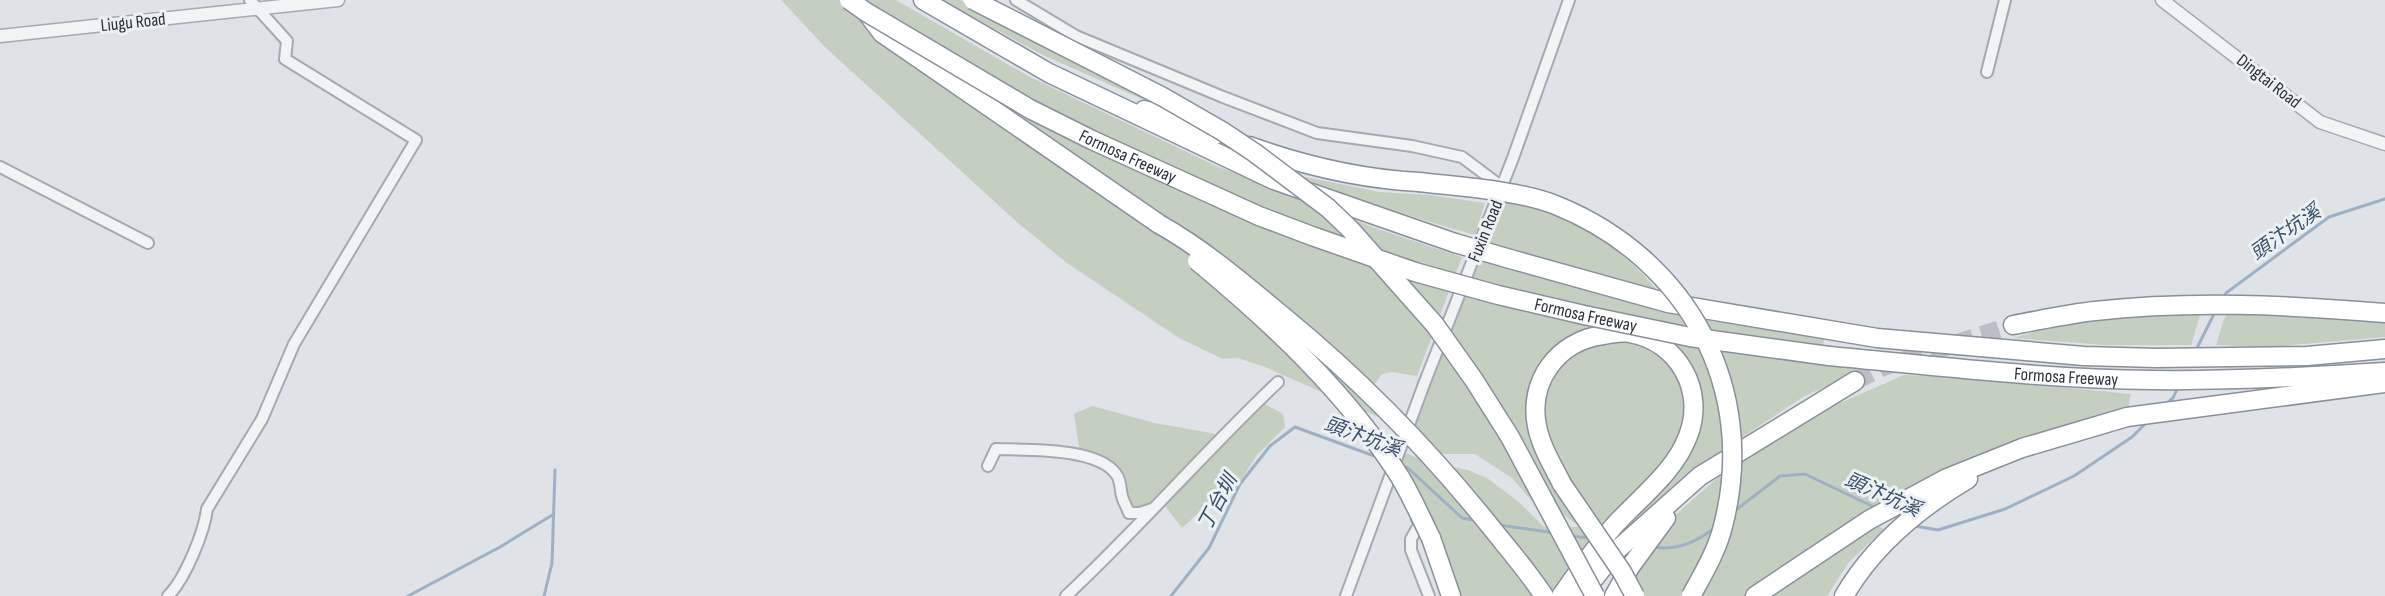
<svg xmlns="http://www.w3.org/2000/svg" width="2385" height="596" font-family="'Sofia Sans Condensed','Noto Sans TC',sans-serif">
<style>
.green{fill:#c5cfc1}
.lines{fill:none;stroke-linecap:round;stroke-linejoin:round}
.stream{stroke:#9eb0c3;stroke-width:3}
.motorway-tunnel{stroke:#bbbec5;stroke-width:18;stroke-dasharray:18 9;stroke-linecap:butt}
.minor-casing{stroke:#a5a9b0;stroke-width:14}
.tertiary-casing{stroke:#a5a9b0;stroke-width:15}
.motorway-casing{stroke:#88909b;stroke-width:21}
.minor{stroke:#f1f3f5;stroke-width:10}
.tertiary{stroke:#f1f3f5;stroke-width:12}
.motorway{stroke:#fff;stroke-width:18}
.motorway-bridge-casing{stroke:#88909b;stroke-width:21;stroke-linecap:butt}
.motorway-bridge{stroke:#fff;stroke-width:18}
.labels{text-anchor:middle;stroke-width:6;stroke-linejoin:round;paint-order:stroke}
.street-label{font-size:18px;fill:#2a303c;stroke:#eef1f4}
.water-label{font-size:20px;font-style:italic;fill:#394f6b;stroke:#eef1f4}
</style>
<rect width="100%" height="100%" fill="#dfe2e7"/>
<path class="green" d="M 781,0 L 896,0 L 1028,76 L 1214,165 L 1375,228 L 1462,257 L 1417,376 L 1392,372 L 1382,374 L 1365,397 L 1394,424 L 1265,367 L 1238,358 L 1223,359 L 1179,338 L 1067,263 L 1018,223 L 826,48 Z
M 941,0 L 960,0 L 1187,116 L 1151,103 L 1045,56 Z
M 1295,175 L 1380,192 L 1430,195 L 1485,203 L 1475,235 C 1414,218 1354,199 1295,175 Z
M 1502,202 C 1514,204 1527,205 1539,209 C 1586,224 1630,255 1660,294 L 1501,265 L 1570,286 L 1706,320 L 1824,339 L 1820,365 L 1866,368 L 1803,397 L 1708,460 L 1595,567 L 1564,577 L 1550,596 L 1458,596 L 1399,471 L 1403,452 L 1431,463 L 1468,470 L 1487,478 L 1520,503 L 1544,527 L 1580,527 L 1560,512 L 1531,500 L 1512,478 L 1475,454 L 1435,454 L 1408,445 L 1474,266 Z
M 2201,312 L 2191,345 L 2104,345 L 2013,338 L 2048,328 L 2095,318 Z
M 2229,312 L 2385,320 L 2385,337 L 2270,347 L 2216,345 L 2224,319 Z
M 1904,375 L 1965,378 L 2131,394 L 2128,409 L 2043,431 L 1971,459 L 1860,515 L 1884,529 L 1849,562 L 1827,596 L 1621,596 L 1672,518 L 1740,458 L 1831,407 Z
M 1265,404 L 1283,414 L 1285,427 L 1257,455 L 1225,505 L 1211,501 L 1182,528 L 1163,503 Z
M 1092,406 L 1155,423 L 1216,434 L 1152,505 L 1139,511 L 1130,506 C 1123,463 1119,467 1080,453 L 1074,414 Z"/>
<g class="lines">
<path class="stream" d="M 2223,299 L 2226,293 L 2329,217 L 2385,199
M 2195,352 L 2215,312
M 2166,404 L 2173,398 L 2178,387
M 1402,466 L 1408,468 L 1462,518 L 1478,521
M 1732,513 L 1780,476 L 1805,474 L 1876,508
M 1499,525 L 1555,533
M 1915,526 L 1938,530 L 2005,509 L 2074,476 L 2132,437 L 2148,421
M 1570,536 L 1590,538
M 1653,547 C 1678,551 1696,542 1716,527
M 408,596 L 500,547 L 554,514
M 544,596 L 552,563 L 555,470
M 1171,596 L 1209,548 L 1240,484 L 1270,446 L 1295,427 L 1377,457"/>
<path class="motorway-tunnel" d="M 1855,381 L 1883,367 L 2013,325"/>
<g class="minor-casing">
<path id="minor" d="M 1016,0 L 1076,36 L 1223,97 L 1317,133 L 1412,146 L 1462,157 L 1502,187
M 1987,72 L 2005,0
M 0,167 L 148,243
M 988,466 L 996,449 C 1025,450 1097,447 1116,474 C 1121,480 1120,488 1122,496 C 1123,501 1127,507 1129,513 L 1140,513 L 1152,509
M 1417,518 L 1419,525 L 1411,539 L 1411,550 L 1429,596
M 168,596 C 185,579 204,533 207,509 L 262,419 L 294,344 L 416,140 L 285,59 L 287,41 L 250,0
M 1066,596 C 1140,527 1205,451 1278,382
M 1346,596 L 1424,384 L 1513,158 L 1569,0"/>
</g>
<g class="tertiary-casing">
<path id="tertiary" d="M 2162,0 L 2320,122 L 2385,144
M 0,36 L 338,0"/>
</g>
<g class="motorway-casing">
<g id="motorway">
<path d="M 923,0 L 1049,73 L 1274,180 L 1455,243"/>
<path d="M 867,13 L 882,33 L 1159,224"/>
<path d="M 1144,110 L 1162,114 L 1217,134"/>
<path d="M 1249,146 C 1305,166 1360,179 1419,182"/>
<path d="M 1510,259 L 1668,303 L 1877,338 L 2084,356 L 2157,358 L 2307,356 L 2385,349"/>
<path d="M 2013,325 C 2041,320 2067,314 2095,311 C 2191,300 2289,305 2385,313"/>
<path id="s1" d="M 1829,356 C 1937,366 2045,379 2152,380 C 2230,381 2308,377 2385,372"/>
<path d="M 1431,538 L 1451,596"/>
<path d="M 1561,596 C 1578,572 1594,549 1613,527 C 1638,499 1675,472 1688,436 C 1706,391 1678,341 1630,333 C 1622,331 1611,334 1603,335 C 1558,341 1528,381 1537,426 C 1541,447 1553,466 1562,484"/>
<path d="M 1580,596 L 1617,550 L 1700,476 L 1855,381"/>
<path d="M 1614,596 L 1630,567 L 1666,518"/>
<path d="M 1755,596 L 1869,520 L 1947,478 L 2022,448 L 2127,417 L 2385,383"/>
<path d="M 1844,596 C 1873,546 1919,508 1968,479"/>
</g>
</g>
<use href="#minor" class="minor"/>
<use href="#tertiary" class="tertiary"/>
<use href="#motorway" class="motorway"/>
<g class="motorway-bridge-casing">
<g id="motorway-bridge">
<path id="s2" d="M 849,0 L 866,12 L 1030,109 L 1092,140 L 1259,216 L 1312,236 L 1415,272 L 1498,295 L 1584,315 L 1690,337 L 1829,356"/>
<path d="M 973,0 L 1163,97 L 1222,131 L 1255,153 L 1328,208 L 1350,229 L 1435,325 L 1474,380 L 1510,437 L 1595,596"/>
<path d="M 1419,182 C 1461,187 1519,190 1558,206 C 1687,259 1759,388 1723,526 C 1717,551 1703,574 1691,596"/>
<path d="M 1159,224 C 1205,250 1243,283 1284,317 C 1362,381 1431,452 1494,531 C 1511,552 1529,573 1544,596"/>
<path d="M 1455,243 L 1510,259"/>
<path d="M 1197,261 C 1273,324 1347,393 1400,477 C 1412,497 1421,518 1431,538"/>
<path d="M 1562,484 L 1622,572 L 1635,596"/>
</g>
</g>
<use href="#motorway-bridge" class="motorway-bridge"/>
</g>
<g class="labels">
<g class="street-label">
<text transform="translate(133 22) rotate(-6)" y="6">Liugu Road</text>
<text transform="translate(2269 81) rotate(38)" y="6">Dingtai Road</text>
<text dy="6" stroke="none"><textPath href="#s2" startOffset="320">Formosa Freeway</textPath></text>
<text transform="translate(1485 231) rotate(-68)" y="6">Fuxin Road</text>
<text dy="6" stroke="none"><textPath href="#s2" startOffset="806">Formosa Freeway</textPath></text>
<text dy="6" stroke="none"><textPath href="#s1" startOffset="238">Formosa Freeway</textPath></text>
</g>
<g class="water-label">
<text transform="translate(2285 232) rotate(-35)" y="7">頭汴坑溪</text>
<text transform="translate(1363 436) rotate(20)" y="7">頭汴坑溪</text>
<text transform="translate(1883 494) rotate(24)" y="7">頭汴坑溪</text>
<text transform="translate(1217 502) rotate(-62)" y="7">丁台圳</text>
</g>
</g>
</svg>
